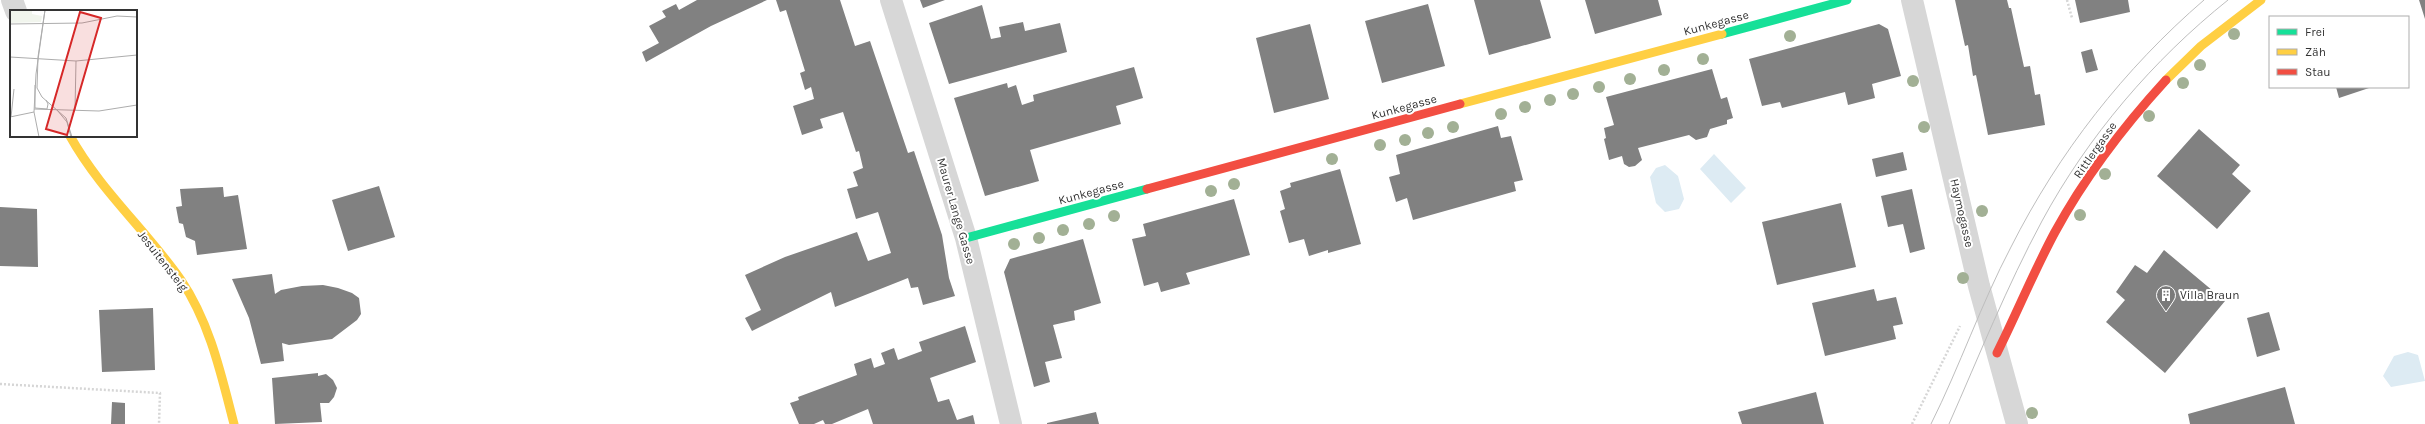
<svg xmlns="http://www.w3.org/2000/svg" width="2425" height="424" font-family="Karla,sans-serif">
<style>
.water{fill:#ddebf3}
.building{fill:#818181}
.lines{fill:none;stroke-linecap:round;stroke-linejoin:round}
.path{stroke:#d6d6d6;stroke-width:2.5;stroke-dasharray:2 2;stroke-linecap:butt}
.street{stroke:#d7d7d7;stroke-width:22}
.fast{stroke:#16e098;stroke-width:9}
.slow{stroke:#ffcf43;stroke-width:9}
.jam{stroke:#f24e42;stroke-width:9}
.tram{stroke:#bebebe;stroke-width:1}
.tree{fill:#a2b095}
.labels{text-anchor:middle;stroke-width:4;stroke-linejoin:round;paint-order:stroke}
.street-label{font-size:12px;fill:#333;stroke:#fff}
.poi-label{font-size:12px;fill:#333;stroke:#fff;text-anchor:start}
.inset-road{fill:none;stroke:#adadad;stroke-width:1}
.view{fill:#d62828;fill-opacity:0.15;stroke:#d62828;stroke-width:2}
.inset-edge{fill:none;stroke:#333;stroke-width:2}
</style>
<rect width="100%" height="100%" fill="#fff"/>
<path class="water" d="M 1714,154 L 1746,188 L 1731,203 L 1700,169 Z
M 1665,165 L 1678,176 L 1684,199 L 1679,209 L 1665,212 L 1656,203 L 1650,177 L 1656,168 Z
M 2408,352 L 2418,355 L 2425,381 L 2391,387 L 2383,376 L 2394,356 Z"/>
<path class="building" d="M 697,0 L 767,0 L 711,26 L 646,62 L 642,52 L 659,43 L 649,26 L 666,17 L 662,11 L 676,4 L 679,10 Z
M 776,0 L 840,0 L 855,46 L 870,41 L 908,153 L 914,151 L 942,235 L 949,278 L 955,296 L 923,305 L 918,287 L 911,288 L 908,278 L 835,307 L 831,292 L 752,331 L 745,318 L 761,310 L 745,275 L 785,257 L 857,232 L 868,261 L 891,253 L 878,212 L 856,219 L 847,189 L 858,186 L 853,172 L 863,168 L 859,151 L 856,152 L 843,112 L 820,119 L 823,128 L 802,135 L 793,106 L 814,99 L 811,87 L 805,90 L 800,73 L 805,71 L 786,10 L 780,12 Z
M 920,0 L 945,0 L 923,8 Z
M 1474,0 L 1540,0 L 1551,38 L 1489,55 Z
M 1585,0 L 1658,0 L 1662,15 L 1595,34 Z
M 1955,0 L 2007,0 L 2009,8 L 2011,8 L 2024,67 L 2030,66 L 2035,95 L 2040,94 L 2045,125 L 1988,135 L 1976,75 L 1973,76 L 1968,45 L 1965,46 Z
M 2075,0 L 2128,0 L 2130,12 L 2080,23 Z
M 2419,0 L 2425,0 L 2425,19 Z
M 1428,4 L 1445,66 L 1382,83 L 1365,21 Z
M 982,5 L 991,39 L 1001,37 L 999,27 L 1023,22 L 1025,31 L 1060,23 L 1067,52 L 949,84 L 929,23 Z
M 1310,24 L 1329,99 L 1274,113 L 1256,38 Z
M 1879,24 L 1888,29 L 1901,76 L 1872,84 L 1875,98 L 1848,105 L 1845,92 L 1782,108 L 1780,102 L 1762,106 L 1749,59 Z
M 2092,49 L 2098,70 L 2086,73 L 2081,52 Z
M 1134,67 L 1143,98 L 1116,106 L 1121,124 L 1030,150 L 1039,181 L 985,196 L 954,98 L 1007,83 L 1008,88 L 1016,85 L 1022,105 L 1034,101 L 1033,95 Z
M 1712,69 L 1721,99 L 1727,97 L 1733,118 L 1727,120 L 1727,124 L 1710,129 L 1707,137 L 1696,140 L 1689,135 L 1638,148 L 1642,160 L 1635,166 L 1629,167 L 1624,164 L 1622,156 L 1609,160 L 1604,139 L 1606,138 L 1604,128 L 1614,125 L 1606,97 Z
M 2336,87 L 2372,87 L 2339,98 Z
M 1498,126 L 1501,138 L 1511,136 L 1523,180 L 1514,182 L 1516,191 L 1413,220 L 1407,198 L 1396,202 L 1389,177 L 1400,174 L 1396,155 Z
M 2199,129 L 2240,165 L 2232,174 L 2251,191 L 2217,229 L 2157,176 Z
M 1903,152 L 1907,170 L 1876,177 L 1872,159 Z
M 1340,169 L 1361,244 L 1328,253 L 1328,250 L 1309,256 L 1304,239 L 1289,243 L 1280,211 L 1285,209 L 1280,191 L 1291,187 L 1290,183 Z
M 379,186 L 395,237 L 348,251 L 332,200 Z
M 223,187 L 224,197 L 238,195 L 247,249 L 197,255 L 195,241 L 186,237 L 183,224 L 179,223 L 176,207 L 182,206 L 180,189 Z
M 1912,189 L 1925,249 L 1910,253 L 1903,224 L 1888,227 L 1881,196 Z
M 1234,199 L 1250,255 L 1186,273 L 1190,284 L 1161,292 L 1158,282 L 1144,286 L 1132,239 L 1146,236 L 1143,224 Z
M 1841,203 L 1856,267 L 1777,285 L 1762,222 Z
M 0,207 L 37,209 L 38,267 L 0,266 Z
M 1083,239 L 1101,303 L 1074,311 L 1075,320 L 1053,325 L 1062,358 L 1045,362 L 1050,382 L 1034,387 L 1004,272 L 1010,259 Z
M 2164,250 L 2225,301 L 2165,373 L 2106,322 L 2125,300 L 2116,292 L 2135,265 L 2147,273 Z
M 272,274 L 275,294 L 281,290 L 302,286 L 323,285 L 338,288 L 352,293 L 359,298 L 361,314 L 357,320 L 332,339 L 289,345 L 282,343 L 284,361 L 261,364 L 249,318 L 232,279 Z
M 1874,289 L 1877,301 L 1896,297 L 1903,324 L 1893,326 L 1896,339 L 1825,356 L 1812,303 Z
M 153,308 L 155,370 L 102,372 L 99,310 Z
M 2269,312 L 2280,350 L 2257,357 L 2247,318 Z
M 965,326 L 976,362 L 930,378 L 938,402 L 949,399 L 957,420 L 973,415 L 975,424 L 873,424 L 868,409 L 832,424 L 825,424 L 823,420 L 814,424 L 799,424 L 790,403 L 799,400 L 798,397 L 857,375 L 854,364 L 871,358 L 874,368 L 885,364 L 881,353 L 894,348 L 898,360 L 922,351 L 919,342 Z
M 318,373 L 318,376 L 326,374 L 333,380 L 337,388 L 334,397 L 329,403 L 320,403 L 322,422 L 275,424 L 272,378 Z
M 2285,387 L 2295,424 L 2190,424 L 2188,414 Z
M 1816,392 L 1824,424 L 1742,424 L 1738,412 Z
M 112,402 L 125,403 L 125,424 L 111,424 Z
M 1096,412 L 1099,424 L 1047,424 L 1047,423 Z"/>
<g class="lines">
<path class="path" d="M 2067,0 L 2072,18
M 0,384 L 160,393 L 159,424
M 1912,424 L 1960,326"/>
<path class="street" d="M 12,0 L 16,11
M 891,0 L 966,238 L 1011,424
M 1912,0 L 1979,286 L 2017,424"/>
<path class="fast" d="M 1722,34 L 1847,0
M 966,238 L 1147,189"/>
<path class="slow" d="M 2166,80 L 2201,46 L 2261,0
M 1460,104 L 1722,34
M 70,136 C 100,190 146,230 181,280 C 210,323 221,374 234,424"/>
<path class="jam" d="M 1147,189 L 1460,104
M 1997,353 C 2017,313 2034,271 2055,232 C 2085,177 2123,127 2166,80"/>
<path class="tram" d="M 1931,424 C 1960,366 1981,304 2011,247 C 2059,152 2124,69 2204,0
M 1949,424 C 1979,356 2007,286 2042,221 C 2088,136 2153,60 2228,0"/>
</g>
<g class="tree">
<circle cx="2234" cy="34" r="6"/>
<circle cx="1790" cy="36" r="6"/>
<circle cx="1703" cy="59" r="6"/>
<circle cx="2200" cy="65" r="6"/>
<circle cx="1664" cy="70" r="6"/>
<circle cx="1630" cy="79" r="6"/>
<circle cx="1913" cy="81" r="6"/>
<circle cx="2183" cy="83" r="6"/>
<circle cx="1599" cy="87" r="6"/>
<circle cx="1573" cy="94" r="6"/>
<circle cx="1550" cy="100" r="6"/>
<circle cx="1525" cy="107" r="6"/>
<circle cx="1501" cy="114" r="6"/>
<circle cx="2149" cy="116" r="6"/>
<circle cx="1453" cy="127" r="6"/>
<circle cx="1924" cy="127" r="6"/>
<circle cx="1428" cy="133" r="6"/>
<circle cx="1405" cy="140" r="6"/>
<circle cx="1380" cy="145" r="6"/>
<circle cx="1332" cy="159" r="6"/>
<circle cx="2105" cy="174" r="6"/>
<circle cx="1234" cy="184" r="6"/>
<circle cx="1211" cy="191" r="6"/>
<circle cx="1982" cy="211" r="6"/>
<circle cx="2080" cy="215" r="6"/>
<circle cx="1114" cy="216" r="6"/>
<circle cx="1089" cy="224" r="6"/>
<circle cx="1063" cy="230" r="6"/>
<circle cx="1039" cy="238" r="6"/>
<circle cx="1014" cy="244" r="6"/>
<circle cx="1963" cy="278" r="6"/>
<circle cx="2032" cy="413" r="6"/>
</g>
<defs>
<g id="building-pin" transform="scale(1)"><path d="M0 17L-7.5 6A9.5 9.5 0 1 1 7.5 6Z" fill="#7a7a7a" stroke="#fff"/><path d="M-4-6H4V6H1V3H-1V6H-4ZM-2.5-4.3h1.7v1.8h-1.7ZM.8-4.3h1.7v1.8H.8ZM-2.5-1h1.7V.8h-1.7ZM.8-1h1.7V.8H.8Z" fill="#fff"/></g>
</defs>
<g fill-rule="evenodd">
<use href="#building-pin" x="2166" y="295"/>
</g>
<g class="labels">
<g class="street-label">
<text transform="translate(1716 23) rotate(-15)" y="4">Kunkegasse</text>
<text transform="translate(1404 107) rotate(-15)" y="4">Kunkegasse</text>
<text transform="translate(2095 150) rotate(-55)" y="4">Rittlergasse</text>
<text transform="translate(1091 192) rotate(-15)" y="4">Kunkegasse</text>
<text transform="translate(956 211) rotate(74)" y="4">Maurer Lange Gasse</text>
<text transform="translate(1962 213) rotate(77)" y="4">Haymogasse</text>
<text transform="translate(163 261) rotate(52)" y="4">Jesuitensteig</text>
</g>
<g class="poi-label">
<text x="2180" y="299">Villa Braun</text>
</g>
</g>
<g transform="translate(10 10)">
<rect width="127" height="127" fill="#fff"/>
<path d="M 0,0 L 22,0 L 22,4 L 32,6 L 31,12 L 0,13 Z" fill="#f1f5ed"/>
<path class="inset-road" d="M 35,0 L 28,47 L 27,78 L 32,87 L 56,108 L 62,127M 0,14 L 72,13 L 107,6 L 127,7M 0,47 L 66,51 L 127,45M 25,75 L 25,98 L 37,99 L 38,94 L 36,90M 24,99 L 89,101 L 127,95M 47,100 L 57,112 L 61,127M 65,100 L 66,51M 0,107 L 24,102M 1,107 L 4,79M 29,127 L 24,102 L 26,64 L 35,0"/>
<path class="view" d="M 70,2 L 91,8 L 57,125 L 36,119 Z"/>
<rect width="127" height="127" class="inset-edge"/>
</g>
<rect x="2269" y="16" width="140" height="72" fill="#ffffff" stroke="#adadad"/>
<rect x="2277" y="29" width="20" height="6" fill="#16e098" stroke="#adadad"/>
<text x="2305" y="36" font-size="12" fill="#333333">Frei</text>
<rect x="2277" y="49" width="20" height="6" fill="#ffcf43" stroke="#adadad"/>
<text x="2305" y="56" font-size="12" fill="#333333">Zäh</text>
<rect x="2277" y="69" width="20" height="6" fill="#f24e42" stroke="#adadad"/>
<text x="2305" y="76" font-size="12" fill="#333333">Stau</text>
</svg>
